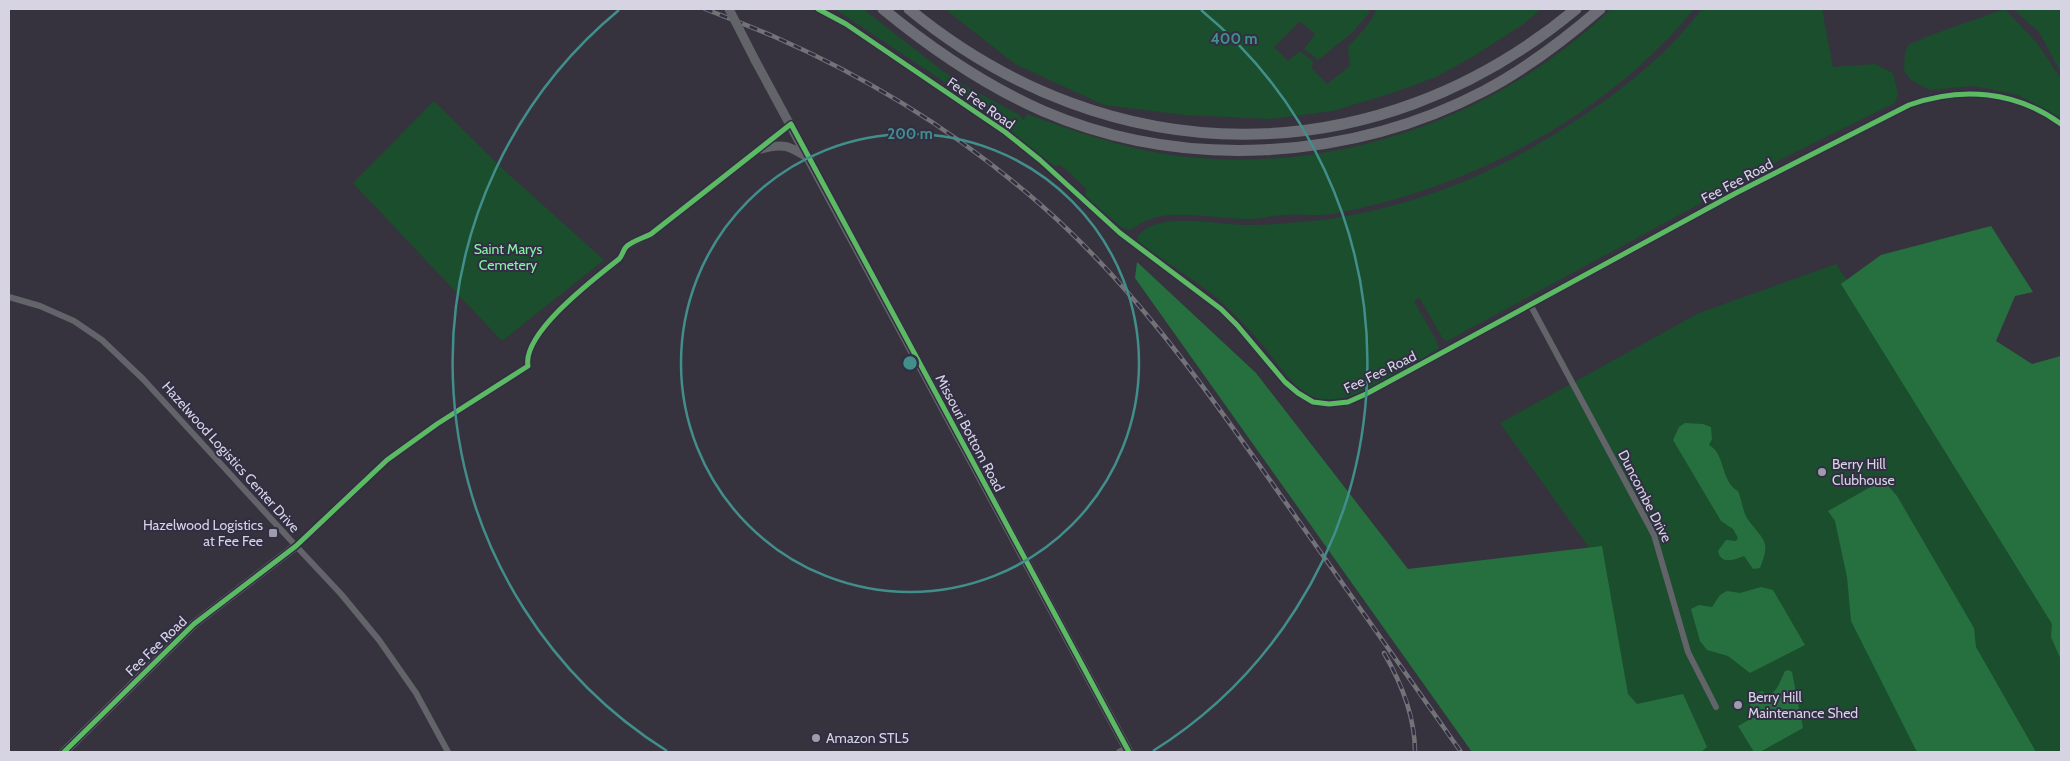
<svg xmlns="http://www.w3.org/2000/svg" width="2070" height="761" font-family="Cabin,sans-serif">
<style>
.green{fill:#1a4e2d}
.forest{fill:#267040}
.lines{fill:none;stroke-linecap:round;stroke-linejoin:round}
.minor{stroke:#636469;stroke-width:6}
.tertiary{stroke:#636469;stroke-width:9}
.trunk{stroke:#6c6d74;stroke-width:11}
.rail-casing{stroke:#727277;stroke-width:4.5}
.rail{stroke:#322e44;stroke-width:2.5;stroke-dasharray:8;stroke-linecap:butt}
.tertiary-bridge{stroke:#636469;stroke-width:9}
.cycleway-casing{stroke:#322e44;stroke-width:8}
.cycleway{stroke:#5cba63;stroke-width:5}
.ring{fill:none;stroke:#418e8b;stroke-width:2.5}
.poi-dot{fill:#9e9caa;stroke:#322e44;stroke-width:2}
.labels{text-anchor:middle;stroke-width:4;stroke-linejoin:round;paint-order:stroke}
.street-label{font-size:14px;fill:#d6d4e3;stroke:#322e44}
.park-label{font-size:14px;fill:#87f2a3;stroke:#322e44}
.poi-label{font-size:14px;fill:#d6d4e3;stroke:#322e44;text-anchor:start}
.centre{fill:#418e8b;stroke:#322e44;stroke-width:2.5}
.ring-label{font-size:15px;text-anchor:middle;font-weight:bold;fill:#418e8b;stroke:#322e44;stroke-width:4;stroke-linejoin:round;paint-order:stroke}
</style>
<rect width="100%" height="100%" fill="#36333f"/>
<path class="green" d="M 835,9 L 863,9 L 943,71 L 964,85 L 1018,114 L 1024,120 L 1027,114 C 1065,128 1103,141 1143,150 C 1310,184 1489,126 1611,9 L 1694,9 C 1618,103 1498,173 1381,203 C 1361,208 1339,214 1319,215 C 1307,215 1296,214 1285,215 C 1273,215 1262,219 1251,219 C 1222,220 1179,210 1153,218 C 1145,220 1137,226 1130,230 L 1121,227 L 1086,197 L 1086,189 L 1061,165 L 1054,166 L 973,101 Z
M 945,9 L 1370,9 L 1369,13 L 1352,33 L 1318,60 L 1304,49 L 1315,34 L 1300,21 L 1274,47 L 1288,61 L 1300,51 L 1314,62 L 1311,68 L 1327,84 L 1350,66 L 1348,47 C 1357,36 1373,23 1376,9 L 1541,9 L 1525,23 L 1474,56 L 1436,77 L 1392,93 L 1333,111 L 1270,119 L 1184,115 L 1104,105 L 1015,64 Z
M 1702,9 L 1822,9 L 1833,67 L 1875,64 L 1893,73 L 1898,94 L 1895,103 L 1788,156 L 1447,341 L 1443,339 L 1419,297 L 1414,301 L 1436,340 L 1439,348 C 1408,367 1359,404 1322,399 C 1296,395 1277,362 1261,343 C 1247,327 1232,311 1216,297 C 1191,277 1163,261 1138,241 L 1138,236 C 1143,230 1150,226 1157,224 C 1187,216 1221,226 1252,225 C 1297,224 1343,219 1387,207 C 1454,190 1510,163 1569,125 C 1619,93 1665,57 1702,9 Z
M 2005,9 L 2037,43 L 2061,79 L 2061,118 L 2018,95 L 1985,88 L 1972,86 L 1930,90 L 1911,80 L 1904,71 L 1905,52 L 1908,45 L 1931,35 Z
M 2013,9 L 2061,9 L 2061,73 L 2039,32 Z
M 434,101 L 505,171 L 604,260 L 502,341 L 353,183 Z
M 1836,264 L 1981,478 L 2061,609 L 2061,752 L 1660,752 L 1612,687 L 1593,553 L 1500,423 L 1699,313 Z"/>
<path class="forest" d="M 1991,226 L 2033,292 L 2015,296 L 1996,341 L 2032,364 L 2061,356 L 2061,660 L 2051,637 L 2052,624 L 1841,284 L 1881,255 Z
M 1137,262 L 1256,373 L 1408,569 L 1602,546 L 1628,694 L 1637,704 L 1683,694 L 1707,747 L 1701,752 L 1472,752 L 1135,278 Z
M 1685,423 L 1703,424 L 1711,427 L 1712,439 L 1709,445 C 1726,454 1720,481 1738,491 C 1742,500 1743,514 1749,521 C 1764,541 1771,541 1760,568 L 1753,569 L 1744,556 C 1734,560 1721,565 1718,551 L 1726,540 L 1736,541 L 1738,538 L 1733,529 L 1721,521 L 1673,440 L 1679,427 Z
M 1883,480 L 1897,496 L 1974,628 L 1976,647 L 2036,752 L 1917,752 L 1851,621 L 1847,577 L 1835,521 L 1828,511 Z
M 1761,587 L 1773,590 L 1805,645 L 1750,673 L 1728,656 L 1707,650 L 1700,641 L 1691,609 L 1699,605 L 1712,607 L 1720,595 L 1727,591 L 1740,593 Z
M 1789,670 L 1792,672 L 1803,728 L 1760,752 L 1754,752 L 1738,726 L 1756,716 L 1747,699 L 1762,691 C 1775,701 1780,681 1785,671 Z"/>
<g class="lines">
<path class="minor" d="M 818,9 L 846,24 L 1005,132 L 1040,160 L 1120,233 L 1221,309 L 1237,325 L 1285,382 L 1298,393 L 1313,402 L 1329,404 L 1348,402 L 1366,394 L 1736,193 L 1909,105 C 1962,86 2016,91 2061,124
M 626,247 L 651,234 L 791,124
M 9,297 L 40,306 L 74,321 L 102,340 L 143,379 L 296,546 L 341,594 L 379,640 L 416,693 L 448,752
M 1531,306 L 1654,535 L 1688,652 L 1716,707
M 1119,752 L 1127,748"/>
<path class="tertiary" d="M 755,60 L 1129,752
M 761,149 C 784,142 791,147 810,159
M 64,752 L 194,624 L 296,546"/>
<path class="trunk" d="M 883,9 C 933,50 984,85 1043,111 C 1182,171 1350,161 1484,91 C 1526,69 1564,40 1600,9
M 909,9 C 1111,175 1374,177 1576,9"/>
<g class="rail-casing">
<path id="rail" d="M 705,9 C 728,18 752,27 775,37 C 871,79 962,136 1041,205 C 1131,284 1199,379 1267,476 C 1332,568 1396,660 1461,752
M 1384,653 C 1402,684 1415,716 1415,752"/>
</g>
<use href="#rail" class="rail"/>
<path class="tertiary-bridge" d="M 729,9 L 755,60"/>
<g class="cycleway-casing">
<path id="cycleway" d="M 818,9 L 846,24 L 1005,132 L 1040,160 L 1120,233 L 1221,309 L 1237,325 L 1285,382 L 1298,393 L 1313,402 L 1329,404 L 1348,402 L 1366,394 L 1736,193 L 1909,105 C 1962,86 2016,91 2061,124
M 64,752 L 194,624 L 296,546 L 387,460 L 437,424 L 528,366 C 522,333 595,278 619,259 C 623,255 623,249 627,246 C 633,241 643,238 651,234 L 791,124 L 1129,752"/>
</g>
<use href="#cycleway" class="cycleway"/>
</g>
<g class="ring">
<circle cx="910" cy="363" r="229"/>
<path d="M667 751A458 458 0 0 1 619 10M1201 10A458 458 0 0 1 1153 751"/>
</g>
<g class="poi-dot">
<circle cx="1822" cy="472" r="5"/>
<rect x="268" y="528" width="10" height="10" rx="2.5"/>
<circle cx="1738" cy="705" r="5"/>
<circle cx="816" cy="738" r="5"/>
</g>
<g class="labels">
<g class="street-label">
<text transform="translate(981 103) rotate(35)" y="5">Fee Fee Road</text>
<text transform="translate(1737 181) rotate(-28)" y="5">Fee Fee Road</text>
<text transform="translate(1380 372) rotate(-26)" y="5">Fee Fee Road</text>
<text transform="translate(970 433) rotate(62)" y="5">Missouri Bottom Road</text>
<text transform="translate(231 457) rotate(48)" y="5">Hazelwood Logistics Center Drive</text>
<text transform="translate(1645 496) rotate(63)" y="5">Duncombe Drive</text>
<text transform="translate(156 646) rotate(-44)" y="5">Fee Fee Road</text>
</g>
<g class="park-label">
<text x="508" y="254">Saint Marys<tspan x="508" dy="16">Cemetery</tspan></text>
</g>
<g class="poi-label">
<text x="1832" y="469">Berry Hill<tspan x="1832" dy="16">Clubhouse</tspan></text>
<text x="263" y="530" text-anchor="end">Hazelwood Logistics<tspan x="263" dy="16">at Fee Fee</tspan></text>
<text x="1748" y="702">Berry Hill<tspan x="1748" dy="16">Maintenance Shed</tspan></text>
<text x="826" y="743">Amazon STL5</text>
</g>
</g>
<circle cx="910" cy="363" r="8" class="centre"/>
<g class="ring-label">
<text x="1234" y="44">400 m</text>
<text x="910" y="139">200 m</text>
</g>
<rect width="2070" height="761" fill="none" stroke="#d6d4e3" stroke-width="20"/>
</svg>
